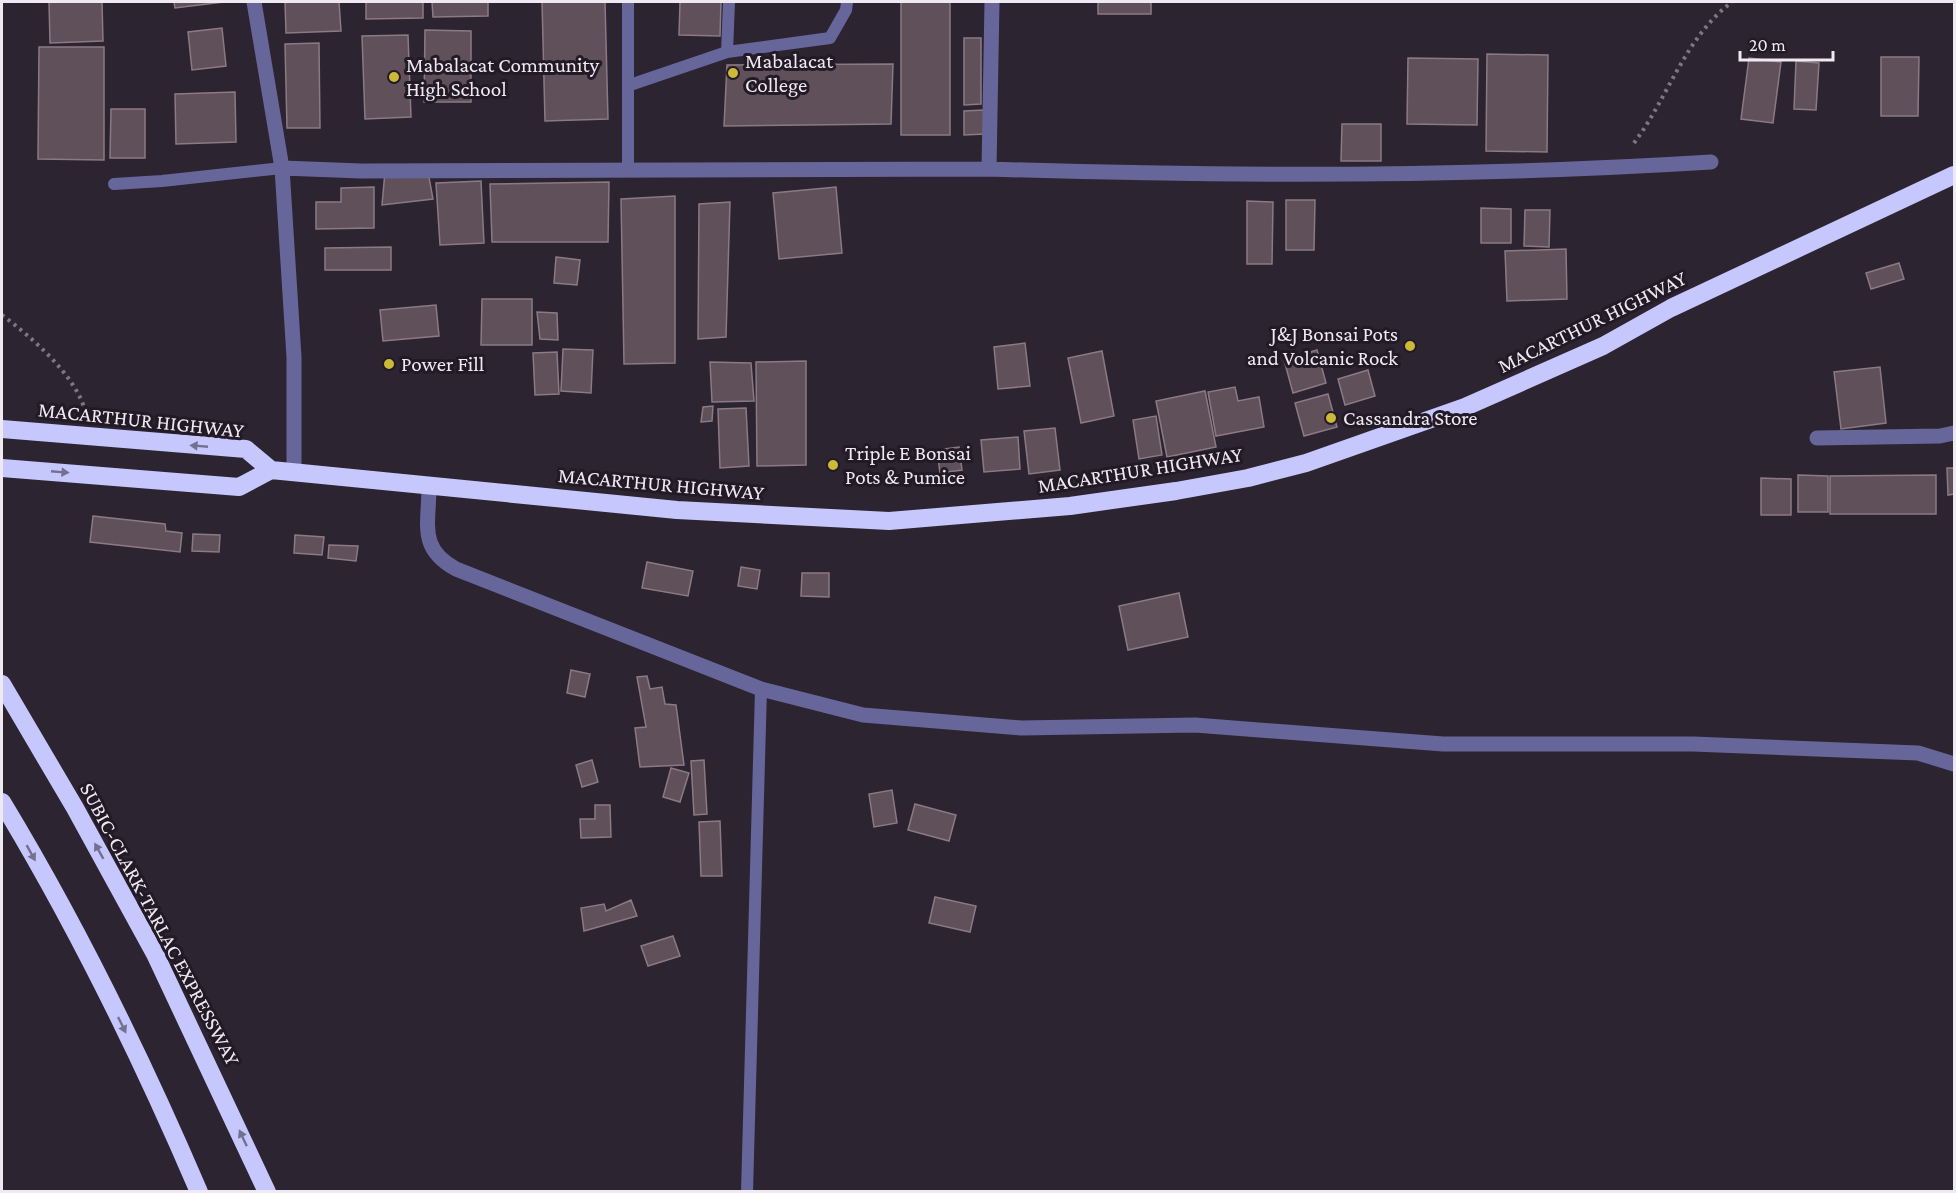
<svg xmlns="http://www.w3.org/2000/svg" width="1956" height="1193" font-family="'Crimson Pro',serif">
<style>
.building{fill:#605059;stroke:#8b7a84;stroke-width:1.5}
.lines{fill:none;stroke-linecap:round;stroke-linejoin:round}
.path{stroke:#7e7782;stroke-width:4;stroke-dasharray:3 4.5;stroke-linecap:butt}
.lane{stroke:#67669b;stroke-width:12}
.street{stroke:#67669b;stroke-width:15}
.highway{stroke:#c6c7fc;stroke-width:18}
.oneway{fill:#747092}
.poi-dot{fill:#ccb938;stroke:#221a27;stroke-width:2}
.labels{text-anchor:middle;stroke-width:6;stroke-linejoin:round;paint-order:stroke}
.poi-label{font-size:21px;fill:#efeaf2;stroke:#221a27;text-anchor:start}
.street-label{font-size:21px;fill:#efeaf2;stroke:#221a27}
</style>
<rect width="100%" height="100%" fill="#2c2431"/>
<path class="building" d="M 49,2 L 102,2 L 103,41 L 50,43 Z
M 174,2 L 224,2 L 175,8 Z
M 285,2 L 339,2 L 341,31 L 286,33 Z
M 366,2 L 423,2 L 423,18 L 366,19 Z
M 432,2 L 488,2 L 488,16 L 433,17 Z
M 542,2 L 605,2 L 608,119 L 545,121 Z
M 680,2 L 721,2 L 720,36 L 679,35 Z
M 901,2 L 950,2 L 950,135 L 901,135 Z
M 1098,2 L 1151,2 L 1151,14 L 1098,14 Z
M 222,28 L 226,66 L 192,70 L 188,32 Z
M 425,30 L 471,31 L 471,102 L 424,102 Z
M 408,35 L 411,117 L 365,119 L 362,36 Z
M 964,38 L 981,38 L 981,104 L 964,105 Z
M 319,43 L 320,128 L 287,128 L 285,44 Z
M 39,47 L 104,47 L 104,160 L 38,159 Z
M 1487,54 L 1548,55 L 1547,152 L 1486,151 Z
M 1881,57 L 1919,57 L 1918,116 L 1881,116 Z
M 1408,58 L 1478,59 L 1477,125 L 1407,124 Z
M 1749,58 L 1781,62 L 1773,123 L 1741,119 Z
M 1796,61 L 1819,63 L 1816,110 L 1794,109 Z
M 893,64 L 891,124 L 724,126 L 727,65 Z
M 235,92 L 236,142 L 176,144 L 175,94 Z
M 111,109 L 145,109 L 145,158 L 110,158 Z
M 984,110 L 985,134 L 964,135 L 964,111 Z
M 1342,124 L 1381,124 L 1381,161 L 1341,161 Z
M 385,172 L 428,172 L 433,199 L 382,205 Z
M 481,181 L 484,243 L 440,245 L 436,183 Z
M 609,182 L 608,242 L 492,242 L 490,184 Z
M 374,187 L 374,228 L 316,229 L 316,202 L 341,202 L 341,188 Z
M 836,187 L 842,253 L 779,259 L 773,193 Z
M 675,196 L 675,363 L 624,364 L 621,199 Z
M 1286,200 L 1315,200 L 1314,250 L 1286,250 Z
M 1247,201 L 1273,202 L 1272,264 L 1247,264 Z
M 730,202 L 726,337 L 698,339 L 699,204 Z
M 1481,208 L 1511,209 L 1511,243 L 1481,243 Z
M 1525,210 L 1550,210 L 1549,247 L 1524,246 Z
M 391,247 L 391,270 L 325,270 L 325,248 Z
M 1566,249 L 1567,299 L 1507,301 L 1505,251 Z
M 556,257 L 580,260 L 577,285 L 554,283 Z
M 1899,263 L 1904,279 L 1871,289 L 1866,273 Z
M 482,299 L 532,299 L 532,345 L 481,345 Z
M 436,305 L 439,336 L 383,341 L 380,310 Z
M 537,312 L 557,313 L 558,340 L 540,339 Z
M 1025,343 L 1030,386 L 998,389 L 994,347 Z
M 563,349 L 593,350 L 591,393 L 561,391 Z
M 1317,350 L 1326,383 L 1293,393 L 1284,360 Z
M 1102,351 L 1114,416 L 1081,423 L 1068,358 Z
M 557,352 L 559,394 L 535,395 L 533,353 Z
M 806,361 L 806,465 L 757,466 L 756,362 Z
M 710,362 L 751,363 L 754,401 L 712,402 Z
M 1880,367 L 1886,423 L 1841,429 L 1834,372 Z
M 1368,370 L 1375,396 L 1345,405 L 1338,379 Z
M 1235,387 L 1238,401 L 1259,397 L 1264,427 L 1216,436 L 1208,392 Z
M 1205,391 L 1216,447 L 1167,457 L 1156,401 Z
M 1328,394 L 1337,427 L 1304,436 L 1295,403 Z
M 713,406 L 712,421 L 701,422 L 703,407 Z
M 746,408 L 749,466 L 720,468 L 718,409 Z
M 1156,416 L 1162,455 L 1139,459 L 1133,420 Z
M 1055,428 L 1060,470 L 1029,474 L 1024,431 Z
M 1018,437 L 1020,469 L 984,472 L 981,440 Z
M 959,447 L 962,470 L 940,473 L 937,450 Z
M 1947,468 L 1954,468 L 1954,494 L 1948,495 Z
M 1798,475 L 1828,476 L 1828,512 L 1798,512 Z
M 1936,475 L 1936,514 L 1830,514 L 1830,476 Z
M 1761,478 L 1791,479 L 1791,515 L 1761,515 Z
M 93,516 L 165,524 L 166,531 L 182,533 L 180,552 L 90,542 Z
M 193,534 L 220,535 L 219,552 L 192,551 Z
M 295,535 L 324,537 L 322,555 L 294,553 Z
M 329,545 L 358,546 L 356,561 L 328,558 Z
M 647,562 L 693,571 L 688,596 L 642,588 Z
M 741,567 L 760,570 L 757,589 L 738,586 Z
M 802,573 L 829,573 L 829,597 L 801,596 Z
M 1179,593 L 1188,637 L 1128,650 L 1119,606 Z
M 571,670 L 590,674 L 585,697 L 567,693 Z
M 647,676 L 650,689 L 662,687 L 665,704 L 676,705 L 684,765 L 640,767 L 635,728 L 646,727 L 637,677 Z
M 592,760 L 598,782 L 582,787 L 576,765 Z
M 704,760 L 707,814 L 694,815 L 691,761 Z
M 671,768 L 689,773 L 680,802 L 663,797 Z
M 892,790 L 897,823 L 874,827 L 869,794 Z
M 915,804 L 956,815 L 949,841 L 908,830 Z
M 595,805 L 610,805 L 611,837 L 581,838 L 580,819 L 595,819 Z
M 720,821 L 722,876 L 701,876 L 699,822 Z
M 935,897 L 976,906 L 970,932 L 929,923 Z
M 631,900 L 637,916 L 584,931 L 581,908 L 604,904 L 606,911 Z
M 673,936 L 680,956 L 648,966 L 641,946 Z"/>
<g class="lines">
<path class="path" d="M 1634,143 C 1668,98 1685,37 1732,2
M 2,315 C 30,336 76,375 85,411"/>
<path class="lane" d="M 628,2 L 628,170
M 727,52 L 729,2
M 630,85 L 727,52 L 830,38 L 846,10 L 847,2
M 114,184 L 162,181 L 282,168
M 747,1192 L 761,689"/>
<path class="street" d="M 254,2 L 282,168 L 294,357 L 294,473
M 282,168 L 361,171 L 989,169 C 1229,177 1471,177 1711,162
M 989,169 L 992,2
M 1817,438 L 1940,436 L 1954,433
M 429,486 C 429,525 418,548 456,569 L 761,689 L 863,715 L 1021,728 L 1195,725 L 1443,744 L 1693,744 L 1918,753 L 1954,764"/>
<path class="highway" d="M 2,429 L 246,449 L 271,470 L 677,510 L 889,521 L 1070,506 L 1176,491 L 1248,478 L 1306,463 L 1465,407 L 1603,346 L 1671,308 L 1954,175
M 2,468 L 239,487 L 271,470
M 2,684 L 75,808 L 155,954 L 267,1192
M 2,802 C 77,926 142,1059 199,1192"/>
</g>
<defs><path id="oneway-solid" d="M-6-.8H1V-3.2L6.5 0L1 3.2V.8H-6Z" transform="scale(1.5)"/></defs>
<g class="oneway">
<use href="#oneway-solid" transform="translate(199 446) rotate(-175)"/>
<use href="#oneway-solid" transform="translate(60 472) rotate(5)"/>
<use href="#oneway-solid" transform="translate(99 851) rotate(-119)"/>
<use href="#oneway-solid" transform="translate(31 853) rotate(61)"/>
<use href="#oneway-solid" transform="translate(122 1025) rotate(64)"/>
<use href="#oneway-solid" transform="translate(243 1138) rotate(-115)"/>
</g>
<g class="poi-dot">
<circle cx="733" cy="73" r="6"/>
<circle cx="394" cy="77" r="6"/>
<circle cx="1410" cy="346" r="6"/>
<circle cx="389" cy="364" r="6"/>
<circle cx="1331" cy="418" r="6"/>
<circle cx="833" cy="465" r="6"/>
</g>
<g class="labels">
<g class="poi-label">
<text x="745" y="68">Mabalacat<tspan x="745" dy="24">College</tspan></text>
<text x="406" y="72">Mabalacat Community<tspan x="406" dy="24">High School</tspan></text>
<text x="1398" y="341" text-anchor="end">J&amp;J Bonsai Pots<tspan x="1398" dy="24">and Volcanic Rock</tspan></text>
<text x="401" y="371">Power Fill</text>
<text x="1343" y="425">Cassandra Store</text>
<text x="845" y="460">Triple E Bonsai<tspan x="845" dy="24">Pots &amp; Pumice</tspan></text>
</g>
<g class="street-label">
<text transform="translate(1592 322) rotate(-26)" y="7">MACARTHUR HIGHWAY</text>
<text transform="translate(141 420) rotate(6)" y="7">MACARTHUR HIGHWAY</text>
<text transform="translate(1140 470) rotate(-9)" y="7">MACARTHUR HIGHWAY</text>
<text transform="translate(661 484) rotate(5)" y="7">MACARTHUR HIGHWAY</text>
<text transform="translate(160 924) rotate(62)" y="7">SUBIC-CLARK-TARLAC EXPRESSWAY</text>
</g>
</g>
<rect width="1956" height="1193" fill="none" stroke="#efeaf2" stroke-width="6"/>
<path d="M1740 51v9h93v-9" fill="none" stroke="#efeaf2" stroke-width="3"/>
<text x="1749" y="51" font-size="18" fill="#efeaf2" stroke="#221a27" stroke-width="4.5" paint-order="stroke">20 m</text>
</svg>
